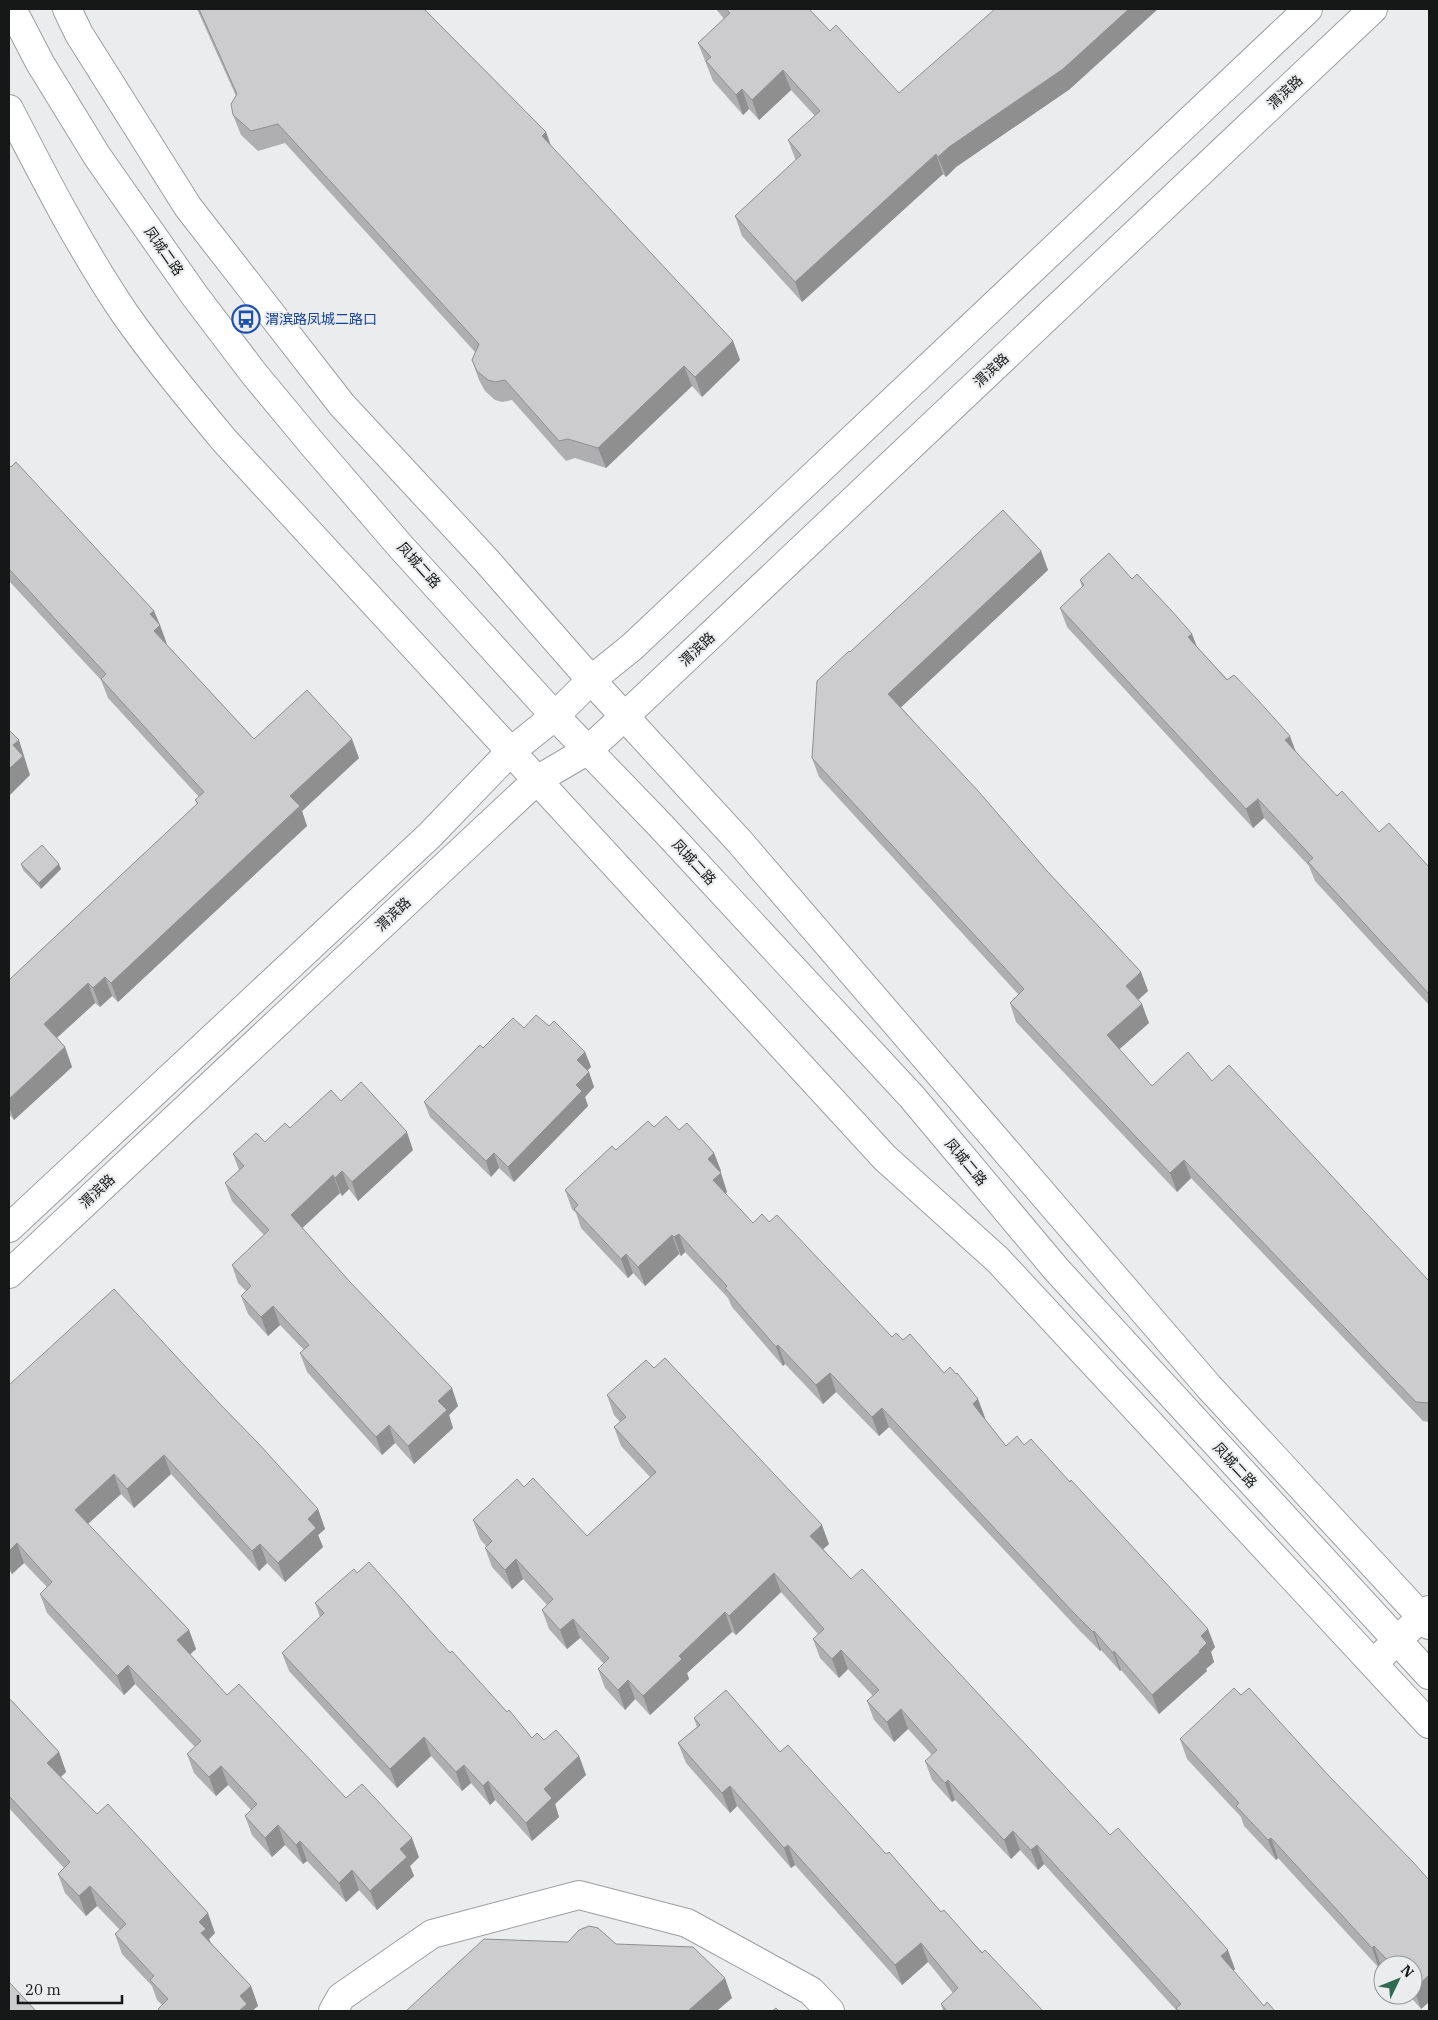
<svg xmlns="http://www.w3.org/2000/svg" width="1438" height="2020" font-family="'IBM Plex Serif','Noto Sans SC',serif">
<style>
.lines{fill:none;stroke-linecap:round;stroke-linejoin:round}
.street-casing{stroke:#9d9ea0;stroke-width:30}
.secondary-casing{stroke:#9d9ea0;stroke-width:30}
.street{stroke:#fff;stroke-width:28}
.secondary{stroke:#fff;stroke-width:28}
.wall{fill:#afafb1}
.shaded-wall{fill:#8f8f90}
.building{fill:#ccccce;stroke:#8f8f90}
.labels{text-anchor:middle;stroke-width:4;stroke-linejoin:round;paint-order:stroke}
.street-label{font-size:14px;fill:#161717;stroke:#eaeced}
.transit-label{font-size:14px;fill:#164399;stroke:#eaeced;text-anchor:start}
</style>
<rect width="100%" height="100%" fill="#eaeced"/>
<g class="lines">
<g class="street-casing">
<path id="street" d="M 67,9 L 79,34 L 188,207 L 342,405 L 486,560 L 591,680 L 739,841 L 1209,1387 L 1429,1625
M 333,2011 L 341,1997 L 432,1934 L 579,1895 L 687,1923 L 811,1991 L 830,2011"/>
</g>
<g class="secondary-casing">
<path id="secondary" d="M 12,9 L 40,63 L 97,156 L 195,296 L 255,375 L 314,446 L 401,547 L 555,716 L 661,826 L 912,1097 L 1056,1269 L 1429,1675
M 9,109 C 45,179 81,249 125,314 C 156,358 190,399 224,440 L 885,1158 L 998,1260 L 1429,1724
M 9,1228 L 430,835 L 510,752 L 555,716 L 591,680 L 632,647 L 1308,9
M 9,1274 L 537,780 L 588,750 L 624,717 L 1373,9
M 1383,1654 L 1429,1610"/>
</g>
<use href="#street" class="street"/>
<use href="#secondary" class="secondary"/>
</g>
<path class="wall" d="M 197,9 L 424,9 L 546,132 L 551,146 L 733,341 L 740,360 L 702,397 L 692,386 L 606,468 L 575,458 L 566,461 L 512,400 L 502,402 L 495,400 L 485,391 L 479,380 L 472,360 L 475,352 L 285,143 L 258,151 L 241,135 L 233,115 L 236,96 Z
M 716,9 L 809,9 L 830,31 L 899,93 L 1070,89 L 956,167 L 946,177 L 943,174 L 802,302 L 742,236 L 735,216 L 796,161 L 788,140 L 815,116 L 791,90 L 759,120 L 749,109 L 743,115 L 713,81 L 698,43 L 724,19 Z
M 9,465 L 154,611 L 167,645 L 254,739 L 359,758 L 302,811 L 307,826 L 118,1002 L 112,996 L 100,1007 L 95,1003 L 57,1038 L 65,1047 L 72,1067 L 14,1120 L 9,1114 L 9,980 L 197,804 L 195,800 L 199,797 L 108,698 L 101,680 L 9,581 Z
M 1041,551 L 1048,570 L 901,707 L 1047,871 L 1141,972 L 1148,991 L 1138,1000 L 1149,1023 L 1119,1049 L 1152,1086 L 1212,1081 L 1429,1281 L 1429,1422 L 1423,1421 L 1191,1178 L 1177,1192 L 1016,1022 L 1010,1003 L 1019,995 L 819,777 L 812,758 L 850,652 Z
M 1132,579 L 1192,634 L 1197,647 L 1337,796 L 1379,832 L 1429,867 L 1429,1005 L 1315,881 L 1309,866 L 1264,818 L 1253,828 L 1067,627 L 1060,608 L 1082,587 L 1080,580 Z
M 21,864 L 61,869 L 41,889 L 23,870 Z
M 549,1026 L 585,1052 L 591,1067 L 587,1070 L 589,1072 L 594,1087 L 585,1097 L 588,1106 L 514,1182 L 499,1168 L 491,1177 L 430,1117 L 424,1102 L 483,1048 L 524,1028 Z
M 341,1101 L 413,1150 L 358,1201 L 349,1189 L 342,1196 L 340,1193 L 302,1228 L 458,1406 L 449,1415 L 453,1428 L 414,1464 L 395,1443 L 382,1455 L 307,1372 L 300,1353 L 304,1350 L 280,1325 L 268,1336 L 248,1314 L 241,1296 L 246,1291 L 238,1283 L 232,1265 L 264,1235 L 232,1201 L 225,1183 L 239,1170 L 233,1154 L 265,1142 Z
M 654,1127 L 679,1130 L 714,1153 L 721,1171 L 720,1172 L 727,1192 L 725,1194 L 753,1223 L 769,1222 L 892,1337 L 903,1340 L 978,1399 L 985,1418 L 984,1418 L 1006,1446 L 1215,1647 L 1211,1652 L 1214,1662 L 1206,1669 L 1207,1671 L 1159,1714 L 1121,1670 L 1120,1671 L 1101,1650 L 1100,1651 L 1079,1630 L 889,1427 L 879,1436 L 836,1392 L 823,1404 L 785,1364 L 783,1366 L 732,1307 L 728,1298 L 685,1252 L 681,1256 L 679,1254 L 645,1286 L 633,1273 L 628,1278 L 581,1228 L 576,1213 L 572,1209 L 565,1190 L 616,1150 Z
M 9,1385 L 318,1509 L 325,1529 L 318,1535 L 323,1547 L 285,1582 L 267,1563 L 259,1571 L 171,1474 L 134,1508 L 121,1494 L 88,1524 L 189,1630 L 196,1649 L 190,1654 L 227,1695 L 346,1798 L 419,1857 L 410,1866 L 414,1876 L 377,1910 L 359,1890 L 346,1902 L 307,1861 L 303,1864 L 285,1845 L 272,1857 L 252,1835 L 245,1816 L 251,1810 L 228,1785 L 216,1796 L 194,1773 L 187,1754 L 195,1747 L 135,1684 L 124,1695 L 47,1613 L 40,1594 L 47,1587 L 24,1563 L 12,1574 L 9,1570 Z
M 607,1395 L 829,1544 L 823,1549 L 851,1579 L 1235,1969 L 1233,1971 L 1264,2006 L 1275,2011 L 1177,2011 L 1044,1864 L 1038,1870 L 1020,1850 L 1011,1859 L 955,1800 L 952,1802 L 932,1780 L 925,1761 L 932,1755 L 908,1729 L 894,1742 L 874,1720 L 867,1701 L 873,1696 L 848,1669 L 839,1678 L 820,1658 L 813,1639 L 818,1634 L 781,1592 L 736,1635 L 732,1632 L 687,1673 L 689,1679 L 650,1715 L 635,1699 L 625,1710 L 605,1688 L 598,1669 L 604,1664 L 580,1638 L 567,1649 L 549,1629 L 542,1610 L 547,1605 L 523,1579 L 512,1589 L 492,1567 L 485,1548 L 486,1546 L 480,1539 L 473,1520 L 524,1487 L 587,1536 L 650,1477 L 621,1446 L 614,1427 L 620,1422 L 614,1415 Z
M 357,1573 L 450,1653 L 532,1738 L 544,1740 L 579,1756 L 586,1775 L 555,1804 L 559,1817 L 532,1841 L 495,1800 L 490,1805 L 471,1783 L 462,1791 L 431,1756 L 397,1788 L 289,1671 L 282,1653 L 320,1617 L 315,1603 Z
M 1241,1695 L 1329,1776 L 1429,1880 L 1429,2002 L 1421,2009 L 1409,1995 L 1413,1995 L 1413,1965 L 1383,1965 L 1383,1967 L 1381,1966 L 1379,1968 L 1278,1858 L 1276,1860 L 1244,1826 L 1241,1817 L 1187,1759 L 1180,1739 Z
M 9,1698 L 59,1752 L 66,1772 L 61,1777 L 97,1814 L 215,1933 L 209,1939 L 211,1943 L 251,1986 L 258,2006 L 252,2011 L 159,2011 L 158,2009 L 162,2005 L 157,2000 L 152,1986 L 122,1954 L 115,1934 L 120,1930 L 97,1906 L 86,1916 L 65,1893 L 58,1874 L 64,1868 L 9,1808 Z
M 694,1718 L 780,1752 L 886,1854 L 941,1912 L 1043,2011 L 943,2011 L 941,2004 L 953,1993 L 928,1962 L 902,1985 L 795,1865 L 791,1868 L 737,1806 L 730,1813 L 686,1763 L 678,1743 L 697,1727 Z"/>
<path class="shaded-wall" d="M 1129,9 L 1158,9 L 1070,89 L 956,167 L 946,177 L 938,157 L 949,147 Z
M 783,70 L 791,90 L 759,120 L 752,100 Z
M 742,89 L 749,109 L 743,115 L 736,95 Z
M 546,132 L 553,152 L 542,136 Z
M 936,154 L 943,174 L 802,302 L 795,282 Z
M 733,341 L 740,360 L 702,397 L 695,377 Z
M 684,366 L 692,386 L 606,468 L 598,448 Z
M 1041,551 L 1048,570 L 895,713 L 888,694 Z
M 154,611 L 160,625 L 167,644 L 154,631 L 150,614 Z
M 1192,634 L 1199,653 L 1188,637 Z
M 1290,736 L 1297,755 L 1285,740 Z
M 352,739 L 359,758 L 302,811 L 307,826 L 118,1002 L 111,983 L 290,796 Z
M 19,740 L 30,775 L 9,796 L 9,769 L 13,745 Z
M 1258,799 L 1264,818 L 1253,828 L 1246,809 Z
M 59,864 L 61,869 L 41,889 L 39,883 Z
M 1141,972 L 1148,991 L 1132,1005 L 1126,986 Z
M 105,977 L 112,996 L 100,1007 L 93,988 Z
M 88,983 L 95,1003 L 51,1043 L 44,1024 Z
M 1142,1004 L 1149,1023 L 1114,1054 L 1107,1035 Z
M 65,1047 L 72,1067 L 14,1120 L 9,1106 L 9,1099 Z
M 585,1052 L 591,1067 L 583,1075 L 577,1060 Z
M 589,1072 L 594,1087 L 585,1097 L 588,1106 L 514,1182 L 508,1167 L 576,1085 Z
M 407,1132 L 413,1150 L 358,1201 L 352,1182 Z
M 494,1153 L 499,1168 L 491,1177 L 486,1161 Z
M 714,1153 L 721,1171 L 714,1178 L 708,1159 Z
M 1184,1160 L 1191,1178 L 1177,1192 L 1170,1173 Z
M 342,1171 L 349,1189 L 342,1196 L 335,1178 Z
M 721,1173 L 727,1192 L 719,1199 L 713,1180 Z
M 333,1175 L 340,1193 L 297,1233 L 291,1215 Z
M 679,1234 L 685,1252 L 681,1256 L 674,1237 Z
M 672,1235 L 679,1254 L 645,1286 L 638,1267 Z
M 626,1254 L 633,1273 L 628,1278 L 621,1259 Z
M 273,1306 L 280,1325 L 268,1336 L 261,1317 Z
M 778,1345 L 785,1364 L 783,1366 L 776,1347 Z
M 830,1373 L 836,1392 L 823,1404 L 816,1385 Z
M 452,1388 L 458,1406 L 449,1415 L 453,1428 L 414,1464 L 408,1446 L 438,1401 Z
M 978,1399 L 985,1418 L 980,1423 L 973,1404 Z
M 882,1408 L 889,1427 L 879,1436 L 872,1417 Z
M 389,1425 L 395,1443 L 382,1455 L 376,1437 Z
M 164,1455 L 171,1474 L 134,1508 L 127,1489 Z
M 114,1474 L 121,1494 L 82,1529 L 75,1510 Z
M 318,1509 L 325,1529 L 318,1535 L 323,1547 L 285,1582 L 278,1563 L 308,1519 Z
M 822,1525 L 829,1544 L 817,1555 L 810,1536 Z
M 17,1543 L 24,1563 L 12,1574 L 9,1565 L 9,1551 Z
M 260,1544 L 267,1563 L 259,1571 L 252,1551 Z
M 516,1559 L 523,1579 L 512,1589 L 505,1570 Z
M 774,1573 L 781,1592 L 736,1635 L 729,1616 Z
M 725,1612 L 732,1632 L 687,1673 L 689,1679 L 650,1715 L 643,1696 L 679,1656 Z
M 573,1619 L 580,1638 L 567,1649 L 560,1630 Z
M 1208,1629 L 1215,1647 L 1211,1652 L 1214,1662 L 1206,1669 L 1207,1671 L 1159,1714 L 1152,1695 L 1199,1651 L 1201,1636 Z
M 189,1630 L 196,1649 L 184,1660 L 177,1640 Z
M 1094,1631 L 1101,1650 L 1100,1651 L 1093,1632 Z
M 841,1650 L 848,1669 L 839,1678 L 832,1659 Z
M 1114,1651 L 1121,1670 L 1120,1671 L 1113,1653 Z
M 128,1665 L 135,1684 L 124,1695 L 117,1676 Z
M 628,1680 L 635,1699 L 625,1710 L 618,1690 Z
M 901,1709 L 908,1729 L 894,1742 L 887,1722 Z
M 424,1737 L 431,1756 L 397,1788 L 390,1769 Z
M 59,1752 L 66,1772 L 55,1782 L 47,1763 Z
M 579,1756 L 586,1775 L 555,1804 L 559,1817 L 532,1841 L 526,1823 L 544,1789 Z
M 464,1765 L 471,1783 L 462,1791 L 456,1772 Z
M 221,1766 L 228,1785 L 216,1796 L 209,1777 Z
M 948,1780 L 955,1800 L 952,1802 L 945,1783 Z
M 488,1781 L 495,1800 L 490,1805 L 483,1786 Z
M 730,1786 L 737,1806 L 730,1813 L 722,1793 Z
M 278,1825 L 285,1845 L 272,1857 L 265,1838 Z
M 1013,1831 L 1020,1850 L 1011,1859 L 1004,1840 Z
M 412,1838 L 419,1857 L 410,1866 L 414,1876 L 377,1910 L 370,1891 L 400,1849 Z
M 1271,1838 L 1278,1858 L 1276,1860 L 1268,1840 Z
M 300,1841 L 307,1861 L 303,1864 L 296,1845 Z
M 788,1845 L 795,1865 L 791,1868 L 784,1848 Z
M 1037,1845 L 1044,1864 L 1038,1870 L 1031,1850 Z
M 352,1870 L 359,1890 L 346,1902 L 339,1883 Z
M 90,1886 L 97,1906 L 86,1916 L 79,1896 Z
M 208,1913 L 215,1933 L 209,1939 L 213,1949 L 201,1933 L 199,1922 Z
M 921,1943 L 928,1962 L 902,1985 L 895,1965 Z
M 1374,1946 L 1381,1966 L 1379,1968 L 1372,1948 Z
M 1228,1950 L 1235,1969 L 1228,1976 L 1221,1956 Z
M 1429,1975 L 1429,2002 L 1421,2009 L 1414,1989 Z
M 725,1978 L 732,1998 L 717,2011 L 688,2011 Z
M 251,1986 L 258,2006 L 252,2011 L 239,2011 L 240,1996 Z"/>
<path class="building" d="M 199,9 L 424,9 L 546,132 L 542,136 L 733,341 L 695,377 L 684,366 L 598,448 L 568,439 L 559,441 L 505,380 L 495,382 L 488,380 L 477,371 L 472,360 L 479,344 L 278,124 L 251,131 L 233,115 L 231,104 L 237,94 Z
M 725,9 L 809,9 L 830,31 L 836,25 L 899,93 L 995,9 L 1129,9 L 1063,69 L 949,147 L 938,157 L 936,154 L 795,282 L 735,216 L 801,155 L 788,140 L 820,111 L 783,70 L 752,100 L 742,89 L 736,95 L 706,61 L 711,57 L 698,43 L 730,13 Z
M 16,462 L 154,611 L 150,614 L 160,625 L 154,631 L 254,739 L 307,690 L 352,739 L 290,796 L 300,806 L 111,983 L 105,977 L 93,988 L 88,983 L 44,1024 L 65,1047 L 9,1099 L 9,980 L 198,803 L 195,800 L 204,792 L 101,679 L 106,674 L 9,569 L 9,465 L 11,467 Z
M 1003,510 L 1041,551 L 888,694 L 979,792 L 1047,871 L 1141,972 L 1126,986 L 1142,1004 L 1107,1035 L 1152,1086 L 1188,1052 L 1212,1081 L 1229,1065 L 1429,1281 L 1429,1403 L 1416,1402 L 1184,1160 L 1170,1173 L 1010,1003 L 1024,989 L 812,758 L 817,681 L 849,651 L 850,652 Z
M 1109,553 L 1132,579 L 1137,574 L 1171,610 L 1192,634 L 1188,637 L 1227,680 L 1234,675 L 1257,699 L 1290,736 L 1285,740 L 1337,796 L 1342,791 L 1379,832 L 1389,823 L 1429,867 L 1429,994 L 1308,862 L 1313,858 L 1258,799 L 1246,809 L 1060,608 L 1084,585 L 1080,580 Z
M 9,730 L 19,740 L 13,745 L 23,756 L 9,769 Z
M 42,845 L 59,864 L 39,883 L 21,864 Z
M 536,1015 L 549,1026 L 554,1021 L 585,1052 L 577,1060 L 589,1072 L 576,1085 L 582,1091 L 508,1167 L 494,1153 L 486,1161 L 424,1102 L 480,1045 L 483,1048 L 513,1018 L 524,1028 Z
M 361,1082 L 407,1132 L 352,1182 L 342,1171 L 335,1178 L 333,1175 L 291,1215 L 350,1282 L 452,1388 L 438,1401 L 447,1410 L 408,1446 L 389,1425 L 376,1437 L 300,1353 L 309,1345 L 273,1306 L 261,1317 L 241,1296 L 251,1286 L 232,1265 L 269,1230 L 225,1183 L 244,1166 L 233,1154 L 256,1133 L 265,1142 L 285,1123 L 290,1128 L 331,1090 L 341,1101 Z
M 666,1116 L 679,1130 L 687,1123 L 714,1153 L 708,1159 L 721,1173 L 713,1180 L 753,1223 L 762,1214 L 769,1222 L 777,1215 L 892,1337 L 896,1333 L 903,1340 L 910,1334 L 944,1373 L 950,1367 L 956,1374 L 957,1373 L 978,1399 L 973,1404 L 1006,1446 L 1017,1436 L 1024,1445 L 1031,1439 L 1070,1482 L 1071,1480 L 1208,1629 L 1201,1636 L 1207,1643 L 1199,1651 L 1200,1652 L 1152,1695 L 1114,1651 L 1113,1653 L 1094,1631 L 1093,1632 L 1072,1611 L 882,1408 L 872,1417 L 830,1373 L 816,1385 L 778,1345 L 776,1347 L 725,1288 L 727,1286 L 679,1234 L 674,1237 L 672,1235 L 638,1267 L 626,1254 L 621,1259 L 574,1209 L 578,1205 L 565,1190 L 612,1146 L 616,1150 L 648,1121 L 654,1127 Z
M 114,1289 L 219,1403 L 258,1443 L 318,1509 L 308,1519 L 316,1528 L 278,1563 L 260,1544 L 252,1551 L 164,1455 L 127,1489 L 114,1474 L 75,1510 L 189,1630 L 177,1640 L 227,1695 L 239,1684 L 346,1798 L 362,1784 L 412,1838 L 400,1849 L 407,1857 L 370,1891 L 352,1870 L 339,1883 L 300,1841 L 296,1845 L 278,1825 L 265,1838 L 245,1816 L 257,1804 L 221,1766 L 209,1777 L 187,1754 L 201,1741 L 128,1665 L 117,1676 L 40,1594 L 52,1582 L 17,1543 L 9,1551 L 9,1385 Z
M 665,1358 L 822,1525 L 810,1536 L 851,1579 L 862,1569 L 1110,1835 L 1118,1828 L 1228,1950 L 1221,1956 L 1264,2006 L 1267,2002 L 1275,2011 L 1179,2011 L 1176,2008 L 1181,2004 L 1037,1845 L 1031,1850 L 1013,1831 L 1004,1840 L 948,1780 L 945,1783 L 925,1761 L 937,1750 L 901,1709 L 887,1722 L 867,1701 L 879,1690 L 841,1650 L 832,1659 L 813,1639 L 824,1629 L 774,1573 L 729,1616 L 725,1612 L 679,1656 L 682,1659 L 643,1696 L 628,1680 L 618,1690 L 598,1669 L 609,1658 L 573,1619 L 560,1630 L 542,1610 L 553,1599 L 516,1559 L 505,1570 L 485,1548 L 492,1541 L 473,1520 L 517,1479 L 524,1487 L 533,1478 L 587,1536 L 656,1472 L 614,1427 L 626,1417 L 607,1395 L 646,1360 L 654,1368 Z
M 369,1562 L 450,1653 L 452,1651 L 507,1712 L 509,1710 L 532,1738 L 537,1733 L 544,1740 L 556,1730 L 579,1756 L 544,1789 L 552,1798 L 526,1823 L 488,1781 L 483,1786 L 464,1765 L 456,1772 L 424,1737 L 390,1769 L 282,1653 L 324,1613 L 315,1603 L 354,1569 L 357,1573 Z
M 1234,1688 L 1241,1695 L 1249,1688 L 1329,1776 L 1413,1862 L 1429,1880 L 1429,1975 L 1414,1989 L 1413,1988 L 1413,1965 L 1392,1965 L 1374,1946 L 1372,1948 L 1271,1838 L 1268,1840 L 1236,1806 L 1239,1803 L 1180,1739 Z
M 726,1690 L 780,1752 L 788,1745 L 886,1854 L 889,1852 L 941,1912 L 944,1910 L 982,1953 L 985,1950 L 1043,2011 L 947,2011 L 941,2004 L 958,1988 L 921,1943 L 895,1965 L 788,1845 L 784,1848 L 730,1786 L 722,1793 L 678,1743 L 700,1725 L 694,1718 Z
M 9,1698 L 59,1752 L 47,1763 L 97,1814 L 108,1804 L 208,1913 L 199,1922 L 206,1929 L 201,1933 L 251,1986 L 240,1996 L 247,2004 L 239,2011 L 160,2011 L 158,2009 L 168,1999 L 150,1980 L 154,1976 L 115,1934 L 126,1924 L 90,1886 L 79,1896 L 58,1874 L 70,1862 L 9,1796 Z
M 589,1926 L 598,1928 L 616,1944 L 693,1947 L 725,1978 L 688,2011 L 406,2011 L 484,1939 L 568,1942 L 579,1930 Z
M 9,1982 L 36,2011 L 9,2011 Z
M 776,2008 L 779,2011 L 772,2011 Z"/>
<defs>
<g id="bus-ring" transform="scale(1.4375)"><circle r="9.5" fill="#eaeced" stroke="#1a4fb4" stroke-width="1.5"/><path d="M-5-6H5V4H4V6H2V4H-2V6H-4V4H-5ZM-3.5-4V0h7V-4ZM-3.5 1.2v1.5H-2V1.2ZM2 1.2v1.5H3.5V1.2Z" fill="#1a4fb4"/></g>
</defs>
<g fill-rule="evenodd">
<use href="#bus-ring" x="246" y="319"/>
</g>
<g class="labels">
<g class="street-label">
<text transform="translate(1285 92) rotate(-43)" y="5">渭滨路</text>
<text transform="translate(164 251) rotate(55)" y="5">凤城二路</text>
<text transform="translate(991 370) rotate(-43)" y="5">渭滨路</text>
<text transform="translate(419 565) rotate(48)" y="5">凤城二路</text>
<text transform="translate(697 649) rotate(-43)" y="5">渭滨路</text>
<text transform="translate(694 862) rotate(47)" y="5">凤城二路</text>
<text transform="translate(393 914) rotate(-43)" y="5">渭滨路</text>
<text transform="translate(966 1162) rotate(50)" y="5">凤城二路</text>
<text transform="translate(97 1191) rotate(-43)" y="5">渭滨路</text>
<text transform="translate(1235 1465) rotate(47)" y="5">凤城二路</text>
</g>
<g class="transit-label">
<text x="265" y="324">渭滨路凤城二路口</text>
</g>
</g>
<rect width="1438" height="2020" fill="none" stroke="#161717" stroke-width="20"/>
<g transform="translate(1398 1980) rotate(47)"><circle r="24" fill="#eaeced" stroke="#959797"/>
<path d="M0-4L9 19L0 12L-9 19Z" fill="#306a53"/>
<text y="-8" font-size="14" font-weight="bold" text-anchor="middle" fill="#161717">N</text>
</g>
<path d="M18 1995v8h104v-8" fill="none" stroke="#161717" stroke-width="2.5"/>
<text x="25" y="1995" font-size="15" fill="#161717" stroke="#eaeced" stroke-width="4" paint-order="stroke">20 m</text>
</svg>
